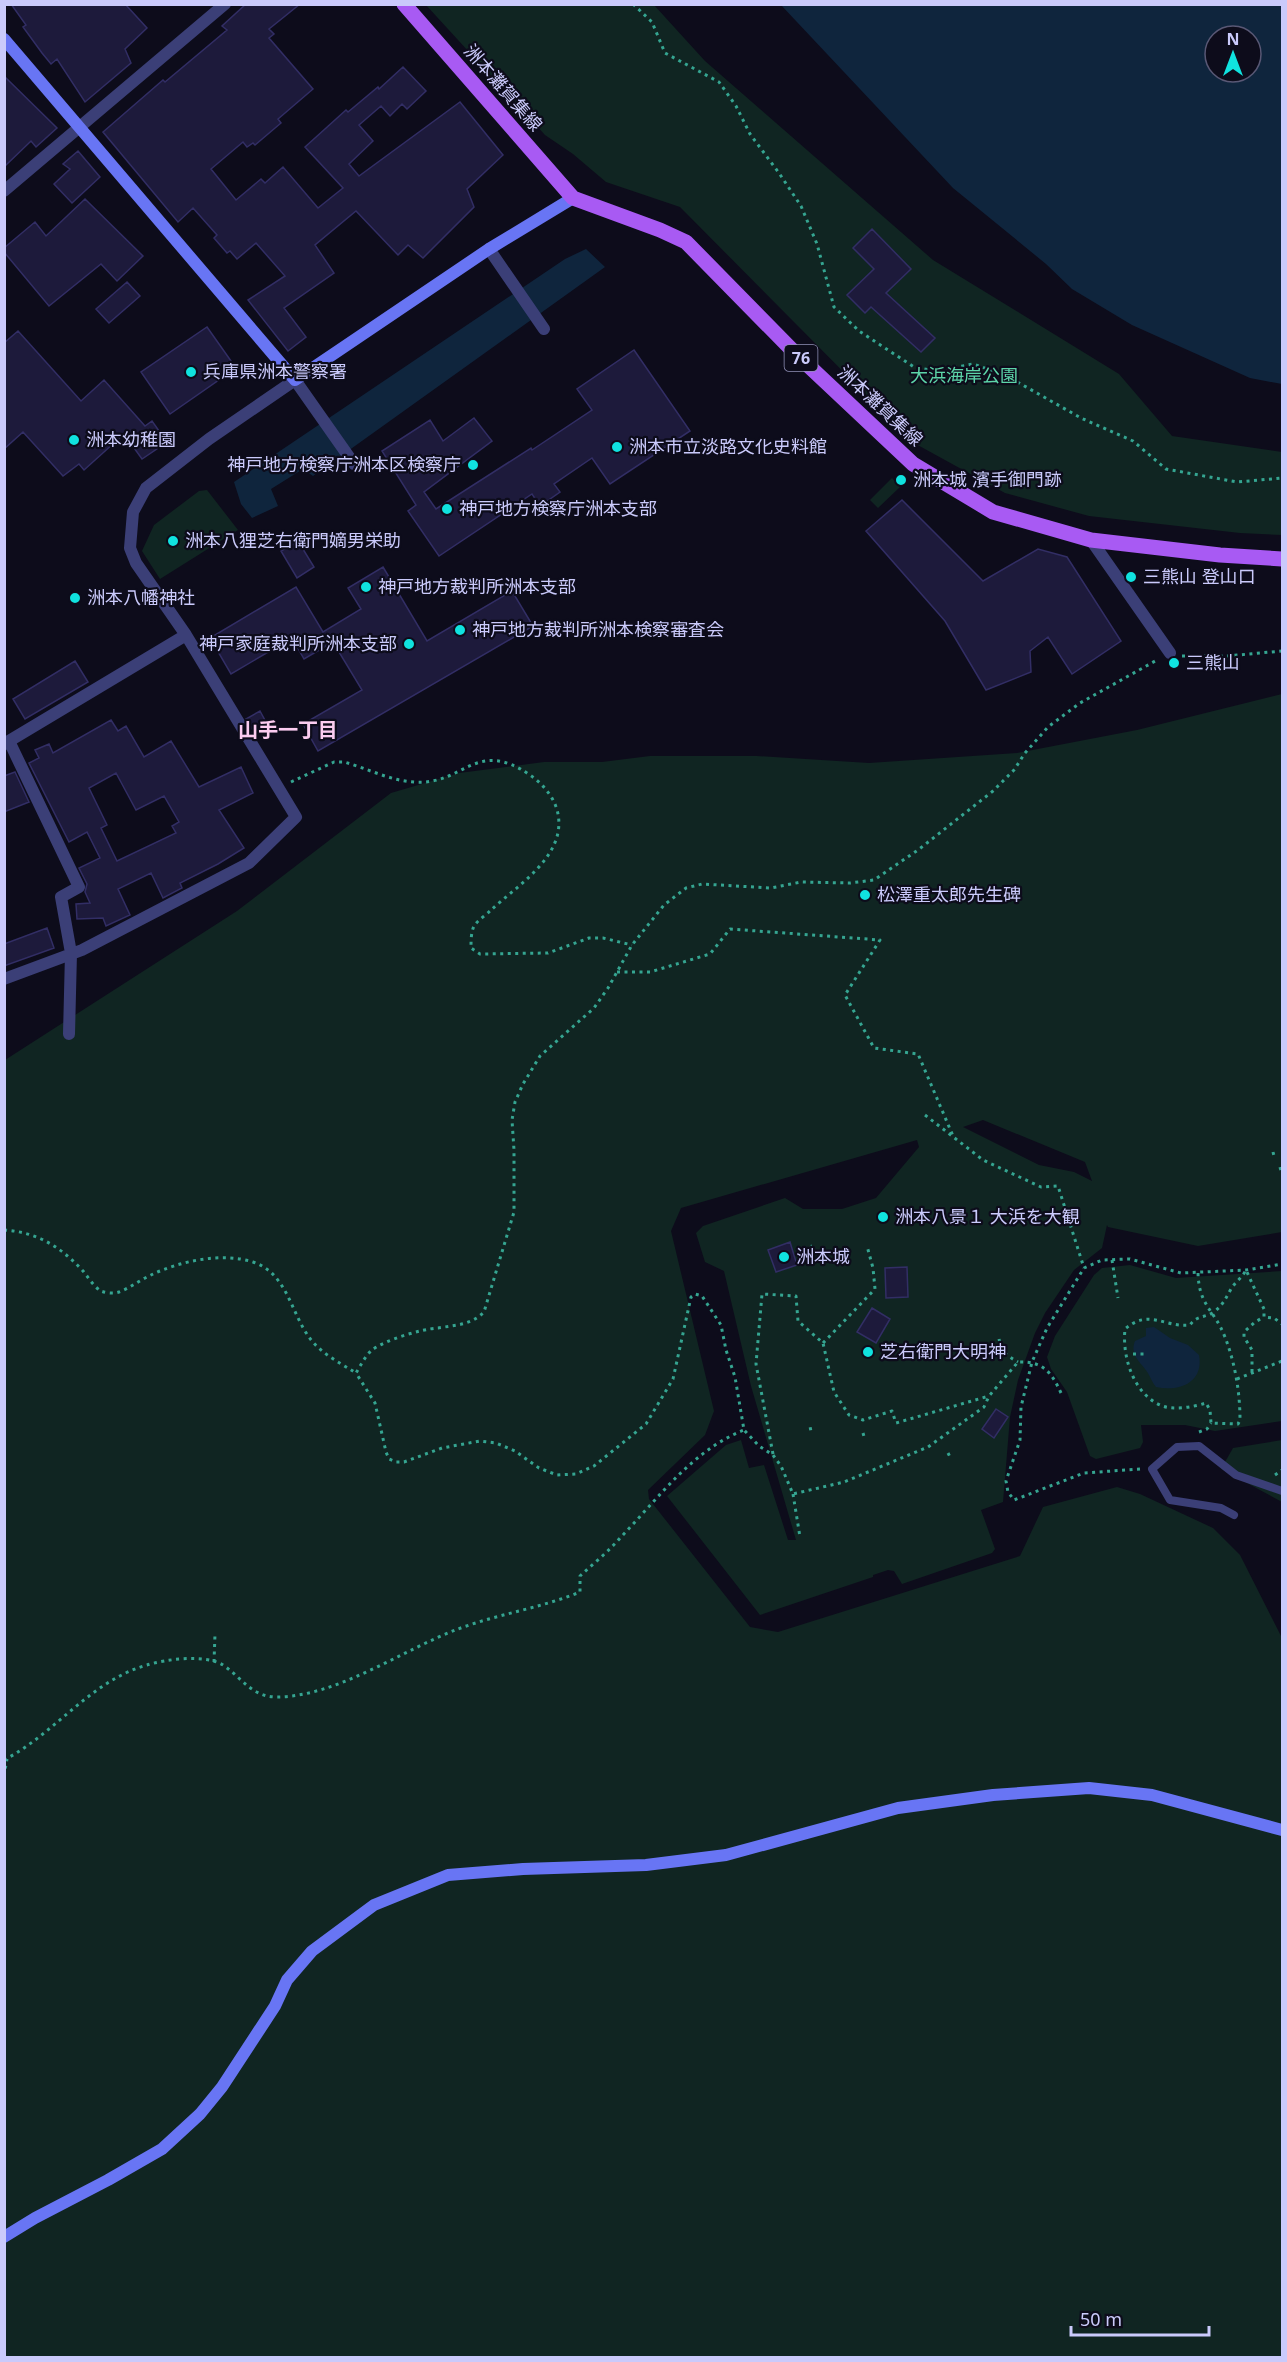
<svg xmlns="http://www.w3.org/2000/svg" width="1287" height="2362" font-family="'Noto Sans','Noto Sans JP',sans-serif">
<style>
.green{fill:#102522;fill-rule:evenodd}
.water{fill:#0f253d;fill-rule:evenodd}
.building{fill:#1d1a3b;stroke:#322e65;stroke-width:1.5;fill-rule:evenodd}
.lines{fill:none;stroke-linecap:round;stroke-linejoin:round}
.path{stroke:#35a591;stroke-width:3;stroke-dasharray:3 4.5;stroke-linecap:butt}
.lane{stroke:#3b3f77;stroke-width:8}
.street{stroke:#3b3f77;stroke-width:12}
.secondary{stroke:#6875f4;stroke-width:12}
.primary{stroke:#a85af3;stroke-width:15}
.poi-dot{fill:#10e2df;stroke:#0d0c1b;stroke-width:2}
.labels{text-anchor:middle;stroke-width:4.5;stroke-linejoin:round;paint-order:stroke}
.shield{fill:#0d0c1b;stroke:#9191b8;stroke-width:1.5}
.shield-label{font-size:16px;font-weight:bold;fill:#cacafb}
.street-label{font-size:18px;fill:#cacafb;stroke:#0d0c1b}
.poi-label{font-size:18px;fill:#cacafb;stroke:#0d0c1b;text-anchor:start}
.park-label{font-size:18px;fill:#5dd5a9;stroke:#0d0c1b}
.neighbourhood-label{font-size:20px;font-weight:bold;fill:#fbccf0;stroke:#0d0c1b}
</style>
<rect width="100%" height="100%" fill="#0d0c1b"/>
<path class="green" d="M 426,5 L 654,5 L 705,61 L 933,260 L 1119,374 L 1172,436 L 1282,452 L 1282,535 L 1240,533 L 1089,516 L 1005,493 L 914,443 L 680,207 L 606,182 L 573,154 L 545,135 Z
M 892,478 L 900,487 L 878,508 L 870,500 Z
M 207,490 L 238,530 L 160,579 L 142,551 L 154,525 L 199,491 Z
M 1282,694 L 1282,1232 L 1198,1246 L 1108,1227 L 1107,1225 L 1102,1248 L 1074,1270 L 1045,1313 L 1035,1333 L 1018,1380 L 1010,1417 L 1003,1502 L 981,1510 L 995,1549 L 992,1553 L 902,1584 L 894,1571 L 888,1570 L 873,1575 L 873,1577 L 760,1615 L 667,1496 L 726,1445 L 741,1440 L 749,1468 L 764,1465 L 788,1540 L 796,1540 L 751,1386 L 724,1271 L 705,1262 L 696,1233 L 703,1226 L 785,1198 L 803,1209 L 842,1209 L 876,1198 L 919,1147 L 917,1140 L 681,1208 L 671,1231 L 714,1411 L 705,1435 L 648,1490 L 649,1499 L 750,1627 L 778,1632 L 1020,1556 L 1043,1507 L 1117,1487 L 1140,1494 L 1213,1528 L 1240,1555 L 1282,1638 L 1282,2357 L 5,2358 L 5,1060 L 237,911 L 391,793 L 459,773 L 544,762 L 602,762 L 650,756 L 756,756 L 869,763 L 1017,753 L 1137,730 ZM 983,1120 L 1085,1162 L 1092,1181 L 1074,1172 L 1039,1165 L 963,1127 Z
M 1130,1265 L 1176,1278 L 1282,1271 L 1282,1421 L 1215,1431 L 1185,1425 L 1141,1425 L 1143,1442 L 1140,1448 L 1096,1459 L 1090,1456 L 1067,1392 L 1051,1369 L 1047,1357 L 1055,1336 L 1094,1275 L 1102,1268 Z
M 1282,1440 L 1282,1502 L 1221,1469 L 1233,1448 Z"/>
<path class="water" d="M 781,5 L 1282,5 L 1282,384 L 1250,378 L 1132,325 L 1072,289 L 1046,264 L 953,188 ZM 1215,36 L 1251,36 L 1251,72 L 1215,72 Z
M 586,249 L 605,267 L 313,476 L 303,469 L 271,489 L 278,506 L 252,518 L 241,504 L 234,482 L 565,259 Z
M 1154,1327 L 1170,1338 L 1188,1345 L 1199,1355 C 1204,1382 1180,1392 1156,1387 C 1151,1381 1150,1375 1145,1369 C 1138,1360 1130,1354 1135,1341 L 1146,1336 L 1146,1328 Z"/>
<path class="building" d="M 11,4 L 125,4 L 147,28 L 125,49 L 131,63 L 85,102 L 57,59 L 51,64 L 42,53 L 23,27 L 26,25 Z
M 246,4 L 300,4 L 269,29 L 274,34 L 269,38 L 313,89 L 278,119 L 281,123 L 255,145 L 253,143 L 247,147 L 243,142 L 211,169 L 236,200 L 261,179 L 265,183 L 283,167 L 318,208 L 343,188 L 305,147 L 346,110 L 348,112 L 378,87 L 379,89 L 403,67 L 426,91 L 407,109 L 402,104 L 390,116 L 381,106 L 359,125 L 373,141 L 349,164 L 359,176 L 460,102 L 503,155 L 467,189 L 474,207 L 423,258 L 408,245 L 398,255 L 356,211 L 315,245 L 334,273 L 284,308 L 306,337 L 288,351 L 248,300 L 285,276 L 256,243 L 237,259 L 230,251 L 227,253 L 214,238 L 217,235 L 193,208 L 178,222 L 103,132 L 163,80 L 165,82 L 227,30 L 222,26 Z
M 4,76 L 57,128 L 36,147 L 31,141 L 4,167 Z
M 78,151 L 100,177 L 72,203 L 54,184 L 70,169 L 63,164 Z
M 85,199 L 143,256 L 117,281 L 101,264 L 49,306 L 4,252 L 4,248 L 35,222 L 46,236 Z
M 872,229 L 911,269 L 886,293 L 935,338 L 921,352 L 871,307 L 865,313 L 847,295 L 874,269 L 853,248 Z
M 127,282 L 140,296 L 109,323 L 96,309 Z
M 207,327 L 236,368 L 170,414 L 141,372 Z
M 18,331 L 81,401 L 104,380 L 145,426 L 152,421 L 167,442 L 142,459 L 124,434 L 84,470 L 79,464 L 63,476 L 23,432 L 4,449 L 4,343 Z
M 634,350 L 690,431 L 610,484 L 592,458 L 554,484 L 560,492 L 540,506 L 532,494 L 439,556 L 408,511 L 416,505 L 382,451 L 430,420 L 443,441 L 474,418 L 492,441 L 424,492 L 436,509 L 531,448 L 532,450 L 592,410 L 577,389 Z
M 902,500 L 983,581 L 1038,549 L 1067,557 L 1121,641 L 1072,674 L 1048,637 L 1030,651 L 1031,672 L 986,690 L 945,621 L 866,531 Z
M 298,541 L 314,567 L 297,578 L 281,551 Z
M 383,567 L 427,641 L 512,591 L 533,626 L 318,751 L 303,724 L 362,690 L 333,642 L 304,659 L 292,638 L 231,674 L 210,638 L 296,587 L 323,632 L 361,609 L 348,588 Z
M 75,661 L 88,682 L 25,719 L 13,699 Z
M 260,711 L 267,724 L 254,732 L 246,719 Z
M 111,720 L 118,731 L 126,726 L 144,757 L 171,741 L 199,787 L 241,767 L 253,793 L 219,810 L 244,848 L 218,864 L 180,883 L 182,888 L 163,898 L 151,873 L 118,889 L 130,915 L 106,926 L 103,918 L 77,919 L 76,904 L 90,903 L 85,892 L 87,884 L 79,868 L 100,858 L 87,832 L 69,842 L 29,763 L 39,758 L 35,750 L 49,744 L 53,753 ZM 116,773 L 136,810 L 164,796 L 179,822 L 172,826 L 176,833 L 117,861 L 101,828 L 107,825 L 89,788 Z
M 15,772 L 29,802 L 4,812 L 4,776 Z
M 47,928 L 54,948 L 4,966 L 4,944 Z
M 790,1242 L 797,1265 L 776,1272 L 768,1250 Z
M 907,1267 L 908,1297 L 886,1298 L 885,1268 Z
M 872,1308 L 890,1319 L 876,1343 L 857,1332 Z
M 996,1409 L 1008,1417 L 994,1438 L 982,1429 Z"/>
<g class="lines">
<path class="path" d="M 633,4 L 652,22 L 665,53 L 719,82 L 736,106 L 750,134 L 779,173 L 801,206 L 817,244 L 834,307 L 859,331 L 914,367 L 935,371 L 973,364 L 1005,375 L 1081,418 L 1133,441 L 1166,469 L 1237,482 L 1282,478
M 1182,656 L 1227,656 L 1282,651
M 291,782 L 334,762 L 344,762 C 366,768 391,781 414,782 C 464,786 475,737 530,775 C 543,784 555,798 558,814 C 566,856 518,885 491,910 C 486,915 478,920 474,926 C 471,932 471,941 471,948 L 480,954 L 548,953 L 589,938 L 603,938 L 632,945
M 617,972 L 650,972 L 710,954 L 730,929 L 880,940 L 845,995 L 874,1048 L 918,1054 L 953,1136
M 925,1115 L 983,1160 L 1041,1187 L 1058,1186 L 1084,1268
M 1273,1152 L 1274,1156
M 1279,1169 L 1282,1168
M 4,1230 C 37,1232 61,1247 83,1271 C 88,1277 94,1287 101,1291 C 106,1293 114,1294 119,1292 C 130,1288 140,1280 151,1275 C 180,1261 222,1252 253,1262 C 287,1273 291,1313 309,1337 C 320,1353 340,1363 356,1373
M 804,1249 L 812,1246
M 1112,1260 L 1118,1298
M 1198,1273 C 1199,1306 1214,1309 1225,1337 C 1235,1363 1240,1392 1240,1420 L 1238,1424 L 1211,1423 L 1210,1410 L 1206,1403 C 1193,1407 1172,1411 1160,1405 C 1133,1393 1122,1356 1125,1329 C 1149,1308 1165,1328 1190,1325 C 1197,1315 1205,1318 1214,1312 C 1223,1305 1226,1298 1231,1289 C 1235,1282 1242,1278 1246,1270 L 1264,1309 L 1264,1317 L 1274,1318 L 1282,1324
M 999,1339 C 1002,1352 1007,1356 1018,1362
M 823,1343 L 875,1289 L 873,1268 L 867,1246
M 1133,1354 L 1144,1354
M 1252,1372 L 1252,1350 L 1244,1337 L 1244,1332 L 1255,1322 L 1264,1317
M 1237,1379 L 1282,1361
M 1061,1393 C 1051,1371 1042,1361 1018,1362 L 989,1396 L 984,1407 L 928,1447 L 844,1482 L 793,1494 L 781,1466 L 773,1455 L 759,1446 L 744,1430 L 735,1377 L 726,1350 L 721,1325 L 702,1296 L 695,1294 L 691,1297 L 673,1379 L 646,1424 L 594,1466 L 576,1474 L 557,1475 L 539,1468 L 515,1451 L 496,1443 L 480,1441 L 442,1448 L 404,1462 L 396,1462 L 389,1459 L 386,1452 L 375,1403 L 356,1373 C 361,1365 365,1356 372,1350 C 385,1340 421,1329 438,1328 C 456,1325 471,1325 484,1312 L 514,1212 L 514,1150 L 512,1120 L 515,1102 L 523,1084 L 540,1056 L 594,1008 L 608,988 L 632,945 L 664,905 L 686,888 L 702,884 L 771,888 L 801,882 L 850,883 L 874,880 L 918,850 L 993,791 L 1014,770 L 1025,753 L 1048,727 L 1080,703 L 1157,660
M 809,1429 L 814,1428
M 1199,1432 L 1207,1429 L 1211,1423
M 863,1433 L 865,1440
M 948,1453 L 950,1457
M 773,1454 L 756,1364 L 762,1294 L 796,1296 L 798,1321 L 823,1343 L 834,1392 L 849,1415 L 863,1420 L 892,1411 L 896,1423 L 989,1396
M 1140,1469 L 1084,1473 L 1014,1500 L 1008,1492 L 1006,1481 L 1020,1440 L 1021,1407 L 1032,1362 L 1047,1328 L 1084,1268 L 1102,1260 L 1130,1259 L 1181,1273 L 1246,1270 L 1282,1264
M 1275,1475 L 1282,1470
M 793,1494 L 800,1537
M 214,1662 L 215,1634
M 4,1760 C 56,1733 90,1681 147,1665 C 166,1659 206,1654 223,1665 C 241,1677 252,1697 276,1697 C 337,1697 402,1650 458,1629 C 498,1614 541,1608 580,1592 L 580,1576 C 593,1564 608,1552 620,1538 C 658,1499 691,1451 744,1430
M 4,1776 L 7,1759"/>
<path class="lane" d="M 1234,1515 L 1221,1508 L 1170,1500 L 1152,1469 L 1177,1447 L 1199,1446 L 1236,1475 L 1282,1491"/>
<path class="street" d="M 4,191 L 225,4
M 489,249 L 544,329
M 1091,540 L 1170,653
M 9,741 L 79,887 L 61,897 L 71,953 L 69,1034
M 4,744 L 186,635
M 4,979 L 82,950 L 249,863 L 296,817 L 186,635 L 136,563 L 130,548 L 133,512 L 146,488 L 209,439 L 295,380 L 354,464"/>
<path class="secondary" d="M 4,39 L 295,380 L 489,249 L 573,198
M 4,2237 L 35,2218 L 108,2180 L 162,2149 L 200,2114 L 222,2087 L 275,2006 L 287,1980 L 312,1951 L 374,1905 L 448,1875 L 523,1869 L 646,1865 L 726,1855 L 898,1808 L 993,1795 L 1089,1788 L 1152,1795 L 1282,1830"/>
<path class="primary" d="M 404,4 L 573,198 L 660,230 L 686,242 L 795,353 L 913,464 L 993,512 L 1091,540 L 1220,555 L 1282,559"/>
</g>
<g class="poi-dot">
<circle cx="191" cy="372" r="6"/>
<circle cx="74" cy="440" r="6"/>
<circle cx="617" cy="447" r="6"/>
<circle cx="473" cy="465" r="6"/>
<circle cx="901" cy="480" r="6"/>
<circle cx="447" cy="509" r="6"/>
<circle cx="173" cy="541" r="6"/>
<circle cx="1131" cy="577" r="6"/>
<circle cx="366" cy="587" r="6"/>
<circle cx="75" cy="598" r="6"/>
<circle cx="460" cy="630" r="6"/>
<circle cx="409" cy="644" r="6"/>
<circle cx="1174" cy="663" r="6"/>
<circle cx="865" cy="895" r="6"/>
<circle cx="883" cy="1217" r="6"/>
<circle cx="784" cy="1257" r="6"/>
<circle cx="868" cy="1352" r="6"/>
</g>
<g class="labels">
<rect class="shield" x="784.5" y="345" width="33" height="26" rx="4.5"/>
<g class="shield-label">
<text x="801" y="364">76</text>
</g>
<g class="street-label">
<text transform="translate(503 88) rotate(49)" y="6">洲本灘賀集線</text>
<text transform="translate(880 406) rotate(43)" y="6">洲本灘賀集線</text>
</g>
<g class="poi-label">
<text x="203" y="378">兵庫県洲本警察署</text>
<text x="86" y="446">洲本幼稚園</text>
<text x="629" y="453">洲本市立淡路文化史料館</text>
<text x="461" y="471" text-anchor="end">神戸地方検察庁洲本区検察庁</text>
<text x="913" y="486">洲本城 濱手御門跡</text>
<text x="459" y="515">神戸地方検察庁洲本支部</text>
<text x="185" y="547">洲本八狸芝右衛門嫡男栄助</text>
<text x="1143" y="583">三熊山 登山口</text>
<text x="378" y="593">神戸地方裁判所洲本支部</text>
<text x="87" y="604">洲本八幡神社</text>
<text x="472" y="636">神戸地方裁判所洲本検察審査会</text>
<text x="397" y="650" text-anchor="end">神戸家庭裁判所洲本支部</text>
<text x="1186" y="669">三熊山</text>
<text x="877" y="901">松澤重太郎先生碑</text>
<text x="895" y="1223">洲本八景１ 大浜を大観</text>
<text x="796" y="1263">洲本城</text>
<text x="880" y="1358">芝右衛門大明神</text>
</g>
<g class="park-label">
<text x="964" y="382">大浜海岸公園</text>
</g>
<g class="neighbourhood-label">
<text x="288" y="737">山手一丁目</text>
</g>
</g>
<rect width="1287" height="2362" fill="none" stroke="#cacafb" stroke-width="12"/>
<g transform="translate(1233 54)"><circle r="28" fill="#0d0c1b" stroke="#595875" stroke-width="1.5"/>
<path d="M0-4.5L10 22L0 15L-10 22Z" fill="#10e2df"/>
<text y="-9" font-size="16" font-weight="bold" text-anchor="middle" fill="#cacafb">N</text>
</g>
<path d="M1071 2326v9h138v-9" fill="none" stroke="#cacafb" stroke-width="3"/>
<text x="1080" y="2326" font-size="18" fill="#cacafb" stroke="#0d0c1b" stroke-width="4.5" paint-order="stroke">50 m</text>
</svg>
